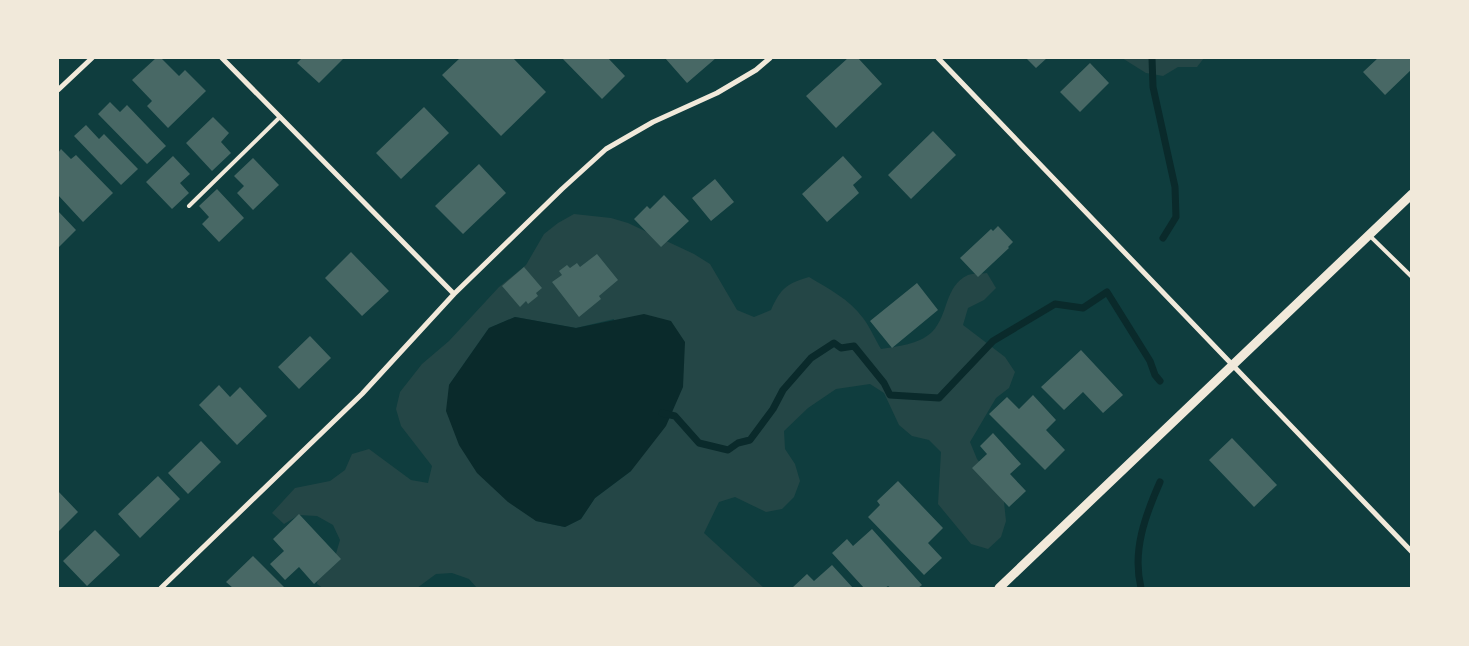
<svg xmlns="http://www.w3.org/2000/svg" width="1469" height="646" font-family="Cabin,sans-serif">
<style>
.green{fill:#244646;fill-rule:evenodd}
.water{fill:#0a2a2b}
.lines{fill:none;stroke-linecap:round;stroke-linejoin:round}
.stream{stroke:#0a2a2b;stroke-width:7}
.building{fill:#486865}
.service{stroke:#f1e9da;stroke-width:4}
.minor{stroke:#f1e9da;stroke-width:5}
.tertiary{stroke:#f1e9da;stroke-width:9}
</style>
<rect width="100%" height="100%" fill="#0f3d3e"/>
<path class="green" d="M 1122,58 L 1204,58 L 1197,67 L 1178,67 L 1163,76 L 1146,73 Z
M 574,214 L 611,218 L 628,223 L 694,254 L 710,264 L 737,310 L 754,317 L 771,310 C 781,288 786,284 809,277 C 829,289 849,299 863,318 C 870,327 875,339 881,349 C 898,346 918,345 932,332 C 949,315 944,286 968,275 C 973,273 981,274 987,273 L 996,288 L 984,300 L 968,308 L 963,325 L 1005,357 L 1015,372 L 1009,388 L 996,398 L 970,442 L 977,459 L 999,486 L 1004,502 L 1006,521 L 1001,537 L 988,549 L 971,544 L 938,504 L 941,452 L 929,440 L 912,436 L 899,425 L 884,393 L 870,384 L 836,389 L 808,408 L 784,431 L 785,449 L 795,464 L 800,481 L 794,497 L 782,509 L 766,512 L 735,497 L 719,502 L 704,533 L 764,588 L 477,588 L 469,579 L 452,573 L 436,574 L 417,588 L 323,588 L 317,584 L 320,566 L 335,557 L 340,540 L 333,525 L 317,516 L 299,515 L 284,524 L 272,513 L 295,488 L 330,481 L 345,470 L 352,454 L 369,449 L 411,480 L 428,483 L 432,466 L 401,426 L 396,409 L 400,392 L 422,364 L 449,341 L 499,287 L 526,265 L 544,234 L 558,223 ZM 515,317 L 576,328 L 614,319 L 631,471 L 595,498 L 581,519 L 565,527 L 536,521 L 449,385 L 489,328 Z"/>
<path class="water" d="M 644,314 L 671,321 L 685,342 L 683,387 L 666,426 L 631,471 L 595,498 L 581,519 L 565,527 L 536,521 L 508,502 L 477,473 L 459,445 L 446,411 L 449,385 L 489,328 L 515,317 L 576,328 Z"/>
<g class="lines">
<path class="stream" d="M 1152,58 L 1153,87 L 1175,187 L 1176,217 L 1163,238
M 662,413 L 675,416 L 699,443 L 728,450 L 738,443 L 750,440 L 773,409 L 783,390 L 811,358 L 834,343 L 841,348 L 854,346 L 884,383 L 890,395 L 939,398 L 993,341 L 1055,304 L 1083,308 L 1107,292 L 1150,361 L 1155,375 L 1160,381
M 1141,588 C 1132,551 1145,516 1160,482"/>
</g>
<path class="building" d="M 156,58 L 161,58 L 179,76 L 185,70 L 206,91 L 168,128 L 147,106 L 152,101 L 132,80 Z
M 302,58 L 344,58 L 319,83 L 297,63 Z
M 460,58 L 513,58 L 546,92 L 501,136 L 442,75 Z
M 562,58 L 608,58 L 625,76 L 602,99 Z
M 665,58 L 716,58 L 687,83 Z
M 848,58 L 858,58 L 882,84 L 836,128 L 806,96 Z
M 1026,58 L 1047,58 L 1036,68 Z
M 1378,58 L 1412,58 L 1412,69 L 1385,95 L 1363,72 Z
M 1090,63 L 1109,83 L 1080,112 L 1060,92 Z
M 110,102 L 120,112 L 127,105 L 166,146 L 147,164 L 98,114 Z
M 424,107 L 449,133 L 401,179 L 376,153 Z
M 213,117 L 229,133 L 221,142 L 231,153 L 212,171 L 186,143 Z
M 86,125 L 99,139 L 104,134 L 138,169 L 121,185 L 74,136 Z
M 933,131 L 956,155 L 911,199 L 888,175 Z
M 61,149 L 71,159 L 76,155 L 113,193 L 83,222 L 58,195 L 58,153 Z
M 173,156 L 190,174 L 180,183 L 189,193 L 172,209 L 146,182 Z
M 843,156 L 862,177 L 853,185 L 859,193 L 827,222 L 802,194 Z
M 253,158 L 279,185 L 253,210 L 237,193 L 244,186 L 234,176 Z
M 479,164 L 506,193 L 463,234 L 435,206 Z
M 715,179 L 734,202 L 711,221 L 692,198 Z
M 217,189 L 244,218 L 219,242 L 202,224 L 209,217 L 199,206 Z
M 664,195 L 689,221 L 661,247 L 634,219 L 647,206 L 650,209 Z
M 58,211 L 76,230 L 58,248 Z
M 998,226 L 1013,242 L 1008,247 L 1009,248 L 978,277 L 960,258 L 991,229 L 993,231 Z
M 351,252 L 389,291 L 362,316 L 325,278 Z
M 597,254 L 618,280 L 599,296 L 601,299 L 579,317 L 552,282 L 562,275 L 559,271 L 567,265 L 570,268 L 577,263 L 580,267 Z
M 524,267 L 542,288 L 536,293 L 538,296 L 528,304 L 526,301 L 520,307 L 502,286 Z
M 917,283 L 938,310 L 892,348 L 870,321 Z
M 310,336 L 331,358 L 299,389 L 278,367 Z
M 1081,350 L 1123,395 L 1103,413 L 1083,392 L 1064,410 L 1041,387 Z
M 219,385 L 230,397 L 240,387 L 267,416 L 237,445 L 199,405 Z
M 1033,395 L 1056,420 L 1046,430 L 1065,450 L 1045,470 L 989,414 L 1007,397 L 1019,409 Z
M 993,433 L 1021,464 L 1010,474 L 1026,491 L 1009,507 L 972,468 L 987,454 L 980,446 Z
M 1232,438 L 1277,485 L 1254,507 L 1209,460 Z
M 201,441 L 221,462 L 188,494 L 168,473 Z
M 158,476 L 180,499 L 140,538 L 118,514 Z
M 898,481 L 943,528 L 928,543 L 942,558 L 924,575 L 868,517 L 880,505 L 877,501 Z
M 58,491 L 78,512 L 58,532 Z
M 299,514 L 341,559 L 314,584 L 299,567 L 285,580 L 270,564 L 284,551 L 273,539 Z
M 872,529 L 922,585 L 918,588 L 891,588 L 888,586 L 885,588 L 864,588 L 832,553 L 847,539 L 853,546 Z
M 95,530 L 120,555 L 87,586 L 63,561 Z
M 253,556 L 285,588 L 233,588 L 226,582 Z
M 832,565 L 853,588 L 792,588 L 807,574 L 814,581 Z"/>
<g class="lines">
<path class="service" d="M 189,206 L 280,117
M 1369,235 L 1412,277"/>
<path class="minor" d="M 222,58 L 454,294
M 938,58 L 1412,552
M 58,90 L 92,58
M 161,588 L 362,394 L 454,294 L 562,189 L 606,149 L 653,122 L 717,93 L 756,70 L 770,58"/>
<path class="tertiary" d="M 999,588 L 1412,194"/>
</g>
<rect width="1469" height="646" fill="none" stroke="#f1e9da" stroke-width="118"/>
</svg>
